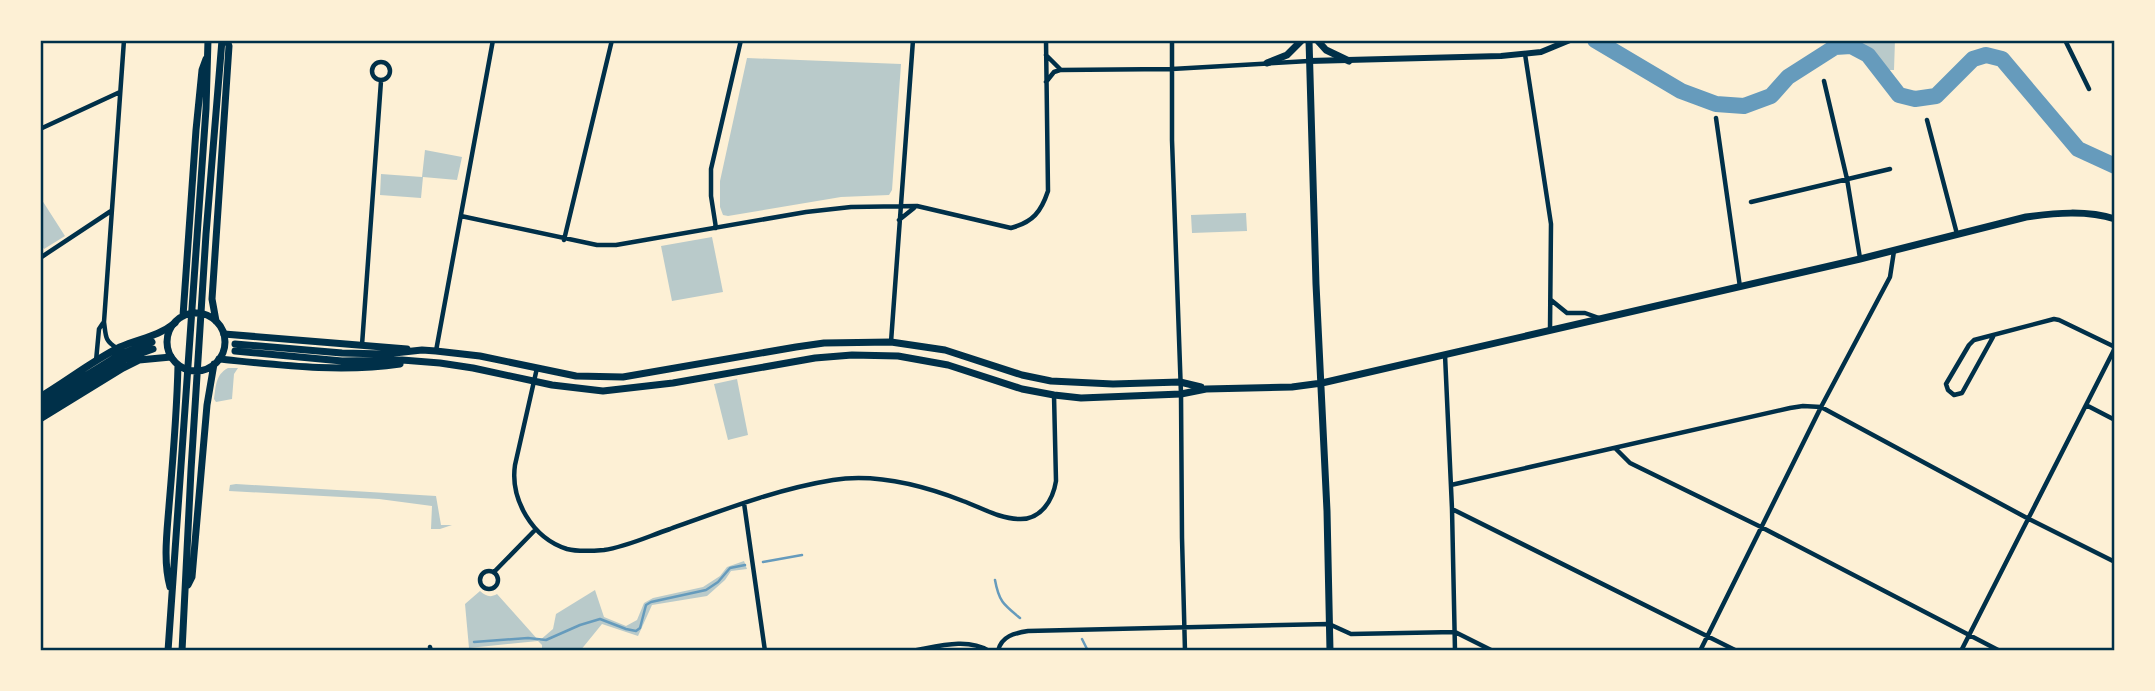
<svg xmlns="http://www.w3.org/2000/svg" width="2155" height="691" font-family="'Alegreya Sans',sans-serif">
<style>
.green{fill:#b9caca}
.lines{fill:none;stroke-linecap:round;stroke-linejoin:round}
.stream{stroke:#669bbc;stroke-width:2.5}
.river{stroke:#669bbc;stroke-width:16}
.minor{stroke:#003049;stroke-width:4.5}
.tertiary{stroke:#003049;stroke-width:6}
.secondary{stroke:#003049;stroke-width:7}
.primary{stroke:#003049;stroke-width:7}
.neatline{fill:none;stroke:#003049;stroke-width:2.5}
</style>
<rect width="100%" height="100%" fill="#fdf0d5"/>
<path class="green" d="M 1821,40 L 1895,40 L 1894,70 L 1877,70 L 1867,58 L 1852,50 L 1838,50 Z
M 747,58 L 901,64 L 892,190 L 889,195 L 841,197 L 728,216 L 723,215 L 720,207 L 720,181 Z
M 425,150 L 462,157 L 457,180 L 423,177 L 421,198 L 380,195 L 381,174 L 422,177 Z
M 40,197 L 65,236 L 44,249 L 40,243 Z
M 1246,213 L 1247,231 L 1192,233 L 1191,215 Z
M 712,237 L 723,292 L 672,301 L 661,246 Z
M 228,368 L 238,368 L 234,374 L 232,399 L 216,402 L 214,399 C 216,387 215,375 228,368 Z
M 737,379 L 748,435 L 728,440 L 714,384 Z
M 236,484 L 436,496 L 441,525 L 452,525 L 440,529 L 431,529 L 432,506 L 379,499 L 229,491 L 230,485 Z
M 744,561 L 747,569 L 731,571 L 725,580 L 707,596 L 652,605 L 638,636 L 602,624 L 580,651 L 542,651 L 542,645 L 538,641 L 469,648 L 465,604 L 480,591 C 486,596 490,598 497,594 L 539,641 L 553,629 L 556,614 L 595,590 L 604,617 L 626,626 L 637,620 L 644,603 L 653,598 L 703,587 L 720,576 L 727,567 Z"/>
<g class="lines">
<path class="stream" d="M 763,562 L 802,555
M 995,580 C 999,602 1004,605 1020,618
M 1082,639 L 1088,651
M 474,642 L 528,638 L 546,640 L 580,625 L 600,619 L 626,629 L 636,631 L 640,628 L 646,605 L 651,602 L 706,590 L 718,582 L 730,568 L 745,565"/>
<path class="river" d="M 1595,40 L 1681,91 L 1716,104 L 1744,106 L 1771,96 L 1788,77 L 1835,47 L 1851,46 L 1868,55 L 1899,95 L 1915,99 L 1936,96 L 1973,59 L 1986,55 L 2002,59 L 2078,149 L 2115,166"/>
<path class="minor" d="M 1172,40 L 1172,140 L 1181,394 L 1182,538 L 1185,651
M 2065,40 L 2089,89
M 1525,54 L 1551,224 L 1550,330
M 1046,55 L 1060,69
M372 71a9 9 0 1 1 18 0a9 9 0 1 1-18 0Z
M 1824,81 L 1847,179 L 1860,258
M 1046,82 L 1054,72 L 1060,70 L 1172,69 L 1309,61
M 1716,118 L 1740,287
M 1927,120 L 1957,234
M 40,129 L 120,92
M 1751,202 L 1890,169
M 461,216 L 597,245 L 616,245 L 806,212 L 851,207 L 917,206 L 1011,228 C 1033,222 1041,212 1048,191 L 1046,40
M 899,220 L 914,208
M 716,228 L 711,196 L 711,169 L 741,40
M 564,240 L 612,40
M 40,258 L 111,211
M 1551,300 L 1567,313 L 1585,313 L 1599,318
M 1993,337 L 1962,393 L 1954,395 L 1948,390 L 1946,384 L 1969,345 L 1974,340 L 2054,319 L 2059,320 L 2115,347
M 891,342 L 913,40
M 362,345 L 381,81
M 117,348 C 104,341 106,335 104,322 L 124,40
M 436,351 L 493,40
M 1445,355 L 1452,509 L 1455,651
M 96,361 L 99,329 L 103,323
M 537,368 L 515,465 C 510,499 532,538 567,549 C 578,552 592,551 604,550 C 626,547 649,536 670,529 C 723,510 777,489 833,480 C 877,473 922,485 963,501 C 980,507 1000,519 1019,519 C 1041,520 1053,500 1056,481 L 1054,395
M 2086,405 L 2115,420
M 1616,449 L 1630,463 L 1761,527 L 2000,651
M 1451,485 L 1790,408 L 1803,406 L 1821,407 L 2027,518 L 2115,562
M 744,503 L 765,651
M 1452,509 L 1737,651
M480 580a9 9 0 1 1 18 0a9 9 0 1 1-18 0Z
M 494,572 L 536,529
M 430,647 L 431,651
M 912,651 C 936,647 967,637 989,651
M 998,651 C 1001,636 1015,633 1028,631 L 1329,624 L 1351,634 L 1455,632 L 1493,651
M 1700,651 L 1821,407 L 1890,277 L 1894,251
M 1961,651 L 2115,348"/>
<path class="tertiary" d="M 1309,61 L 1501,56 L 1541,52 L 1570,40"/>
<path class="secondary" d="M 1309,40 L 1316,284 L 1327,511 L 1330,651
M 1317,40 L 1326,50 L 1349,61
M 1267,63 L 1287,55 L 1302,40
M 224,334 L 407,349
M 235,344 L 342,353 L 385,354 L 422,350 L 436,351 L 480,356 L 576,376 L 623,377 L 796,347 L 824,343 L 891,342 L 945,350 L 1022,375 L 1051,381 L 1113,384 L 1180,382 L 1201,387
M 235,351 L 342,361 L 402,360 L 440,363 L 473,368 L 552,385 L 603,391 L 673,383 L 815,358 L 852,355 L 898,356 L 948,365 L 1022,389 L 1054,395 L 1081,398 L 1181,394 L 1206,389 L 1292,387 L 1322,383 L 1860,259 L 2026,217 C 2055,213 2087,210 2115,219
M 219,359 C 279,365 340,373 400,364
M 40,397 C 67,381 92,361 120,347 C 140,338 157,337 175,323
M 40,404 L 121,354 L 152,342
M 40,412 L 125,359 L 153,349
M 40,419 L 123,368 L 139,360 L 171,357"/>
<path class="primary" d="M167 342a29 29 0 1 1 58 0a29 29 0 1 1-58 0Z
M 183,316 L 196,130 L 202,70 L 206,59
M 216,321 L 212,299 L 229,46 L 227,40
M 188,585 L 192,577 L 207,405 L 214,364
M 170,587 C 163,562 167,532 169,506 C 173,459 177,412 178,365
M 168,651 L 206,109 L 208,40
M 182,651 L 191,470 L 206,234 L 222,40"/>
</g>
<rect width="2155" height="691" fill="none" stroke="#fdf0d5" stroke-width="84"/>
<rect x="42" y="42" width="2071" height="607" class="neatline"/>
</svg>
